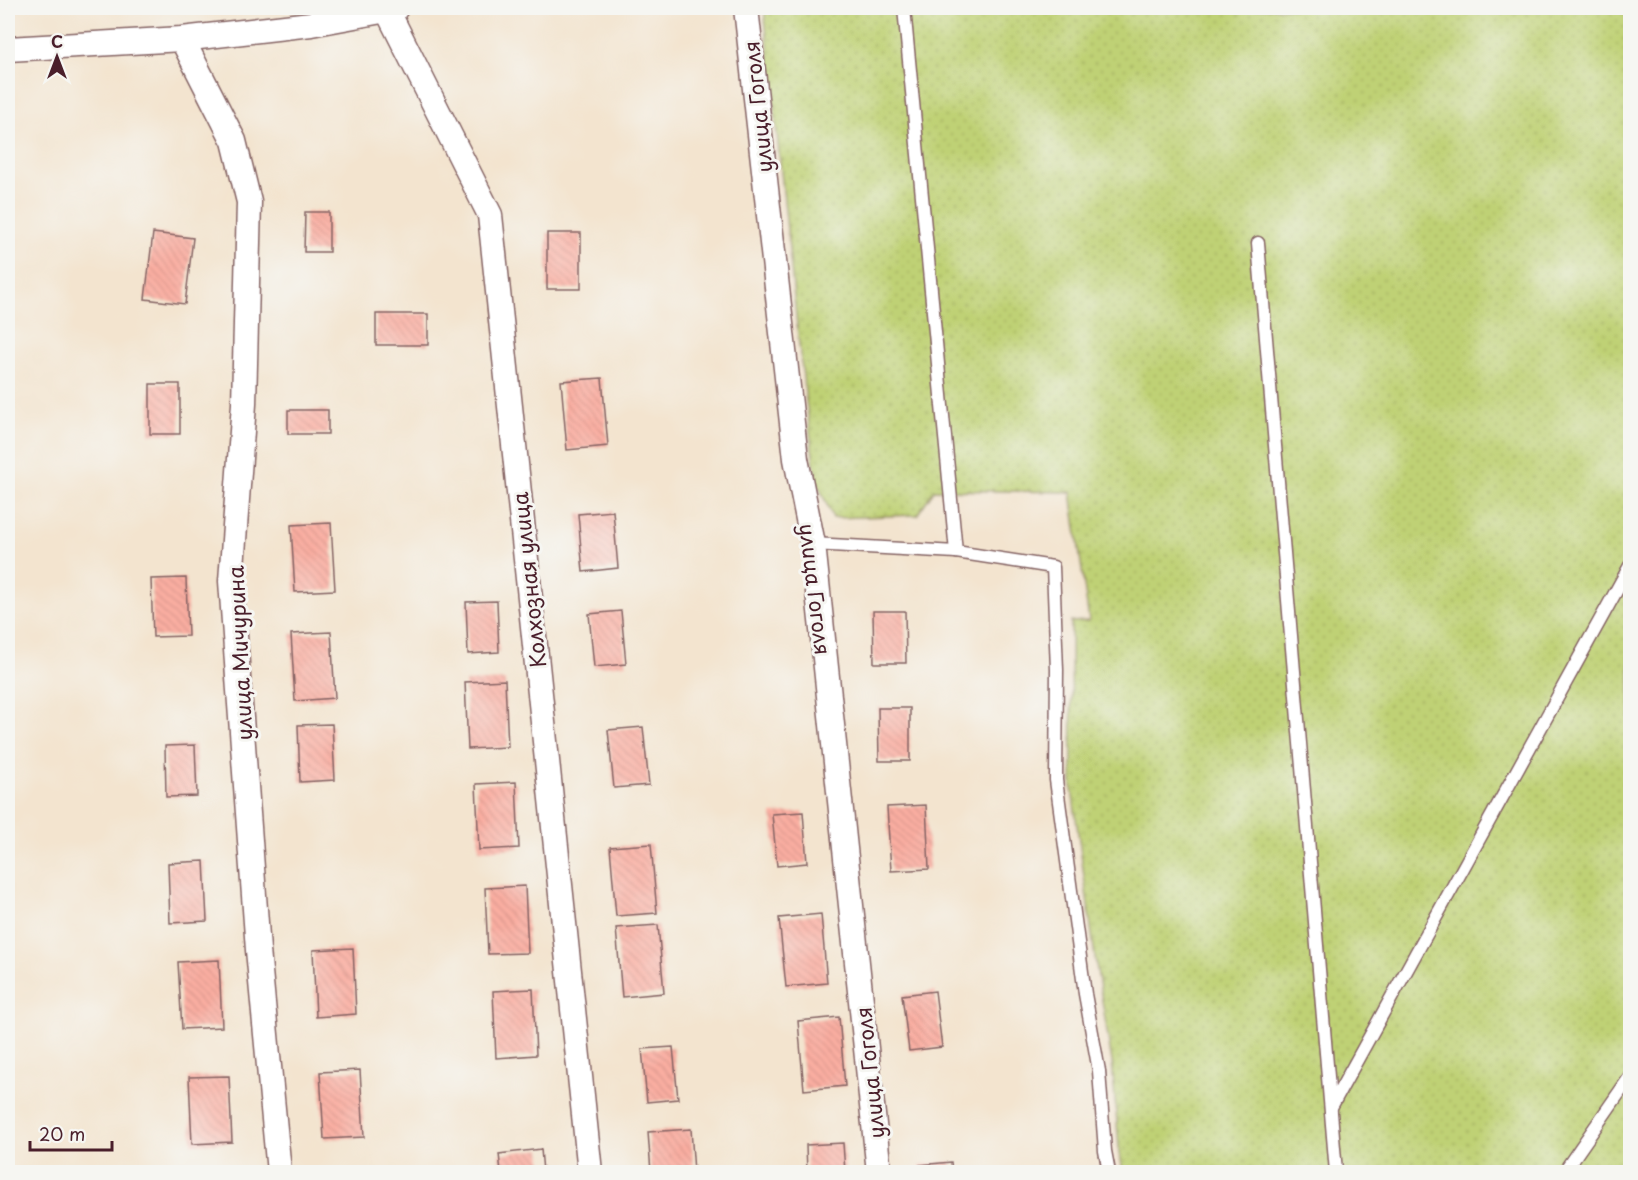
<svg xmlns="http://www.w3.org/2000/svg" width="1638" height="1180" font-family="'Playpen Sans',sans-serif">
<defs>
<pattern id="park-dots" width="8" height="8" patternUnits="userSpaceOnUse" patternTransform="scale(1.5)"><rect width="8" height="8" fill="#bfd174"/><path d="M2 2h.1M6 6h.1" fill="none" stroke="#a6b365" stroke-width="1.8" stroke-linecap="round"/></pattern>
<pattern id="building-back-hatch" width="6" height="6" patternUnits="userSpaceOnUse" patternTransform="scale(1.5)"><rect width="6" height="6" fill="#faaea1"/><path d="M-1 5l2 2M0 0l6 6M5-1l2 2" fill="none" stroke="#d8958b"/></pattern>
</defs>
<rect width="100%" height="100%" fill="#f6f6f2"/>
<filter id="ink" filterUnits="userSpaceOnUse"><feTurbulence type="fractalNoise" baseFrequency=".0167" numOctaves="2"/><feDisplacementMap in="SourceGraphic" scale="12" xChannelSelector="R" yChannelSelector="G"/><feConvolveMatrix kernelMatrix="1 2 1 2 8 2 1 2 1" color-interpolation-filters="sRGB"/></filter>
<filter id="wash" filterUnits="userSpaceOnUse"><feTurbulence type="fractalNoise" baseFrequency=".008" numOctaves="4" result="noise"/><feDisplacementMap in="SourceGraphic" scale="24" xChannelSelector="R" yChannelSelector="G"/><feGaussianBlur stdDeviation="1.35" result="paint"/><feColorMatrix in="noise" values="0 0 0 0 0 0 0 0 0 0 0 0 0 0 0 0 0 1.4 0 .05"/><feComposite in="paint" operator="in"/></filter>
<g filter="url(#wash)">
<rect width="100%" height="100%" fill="#f3e4cf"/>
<!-- park -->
<path fill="url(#park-dots)" stroke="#847850" stroke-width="1.5" d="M764 8H1630V1172H1123L1119 1148 1112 1062 1096 964 1072 789 1071 622 1089 621 1071 492 934 490 917 515 833 518 816 480 799 345Z"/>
<g id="blocks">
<!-- building -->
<g fill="url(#building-back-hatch)">
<path d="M305 212H329V252H304Z"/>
<path d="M153 233 193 238 185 304 145 299Z"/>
<rect x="547" y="233" width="34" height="56"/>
<rect x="376" y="314" width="52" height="31"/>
<path d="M602 378 608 446 567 450 561 381Z"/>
<rect x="150" y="384" width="30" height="50"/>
<rect x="288" y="410" width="40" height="24"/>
<path d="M613 511 618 568 583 572 578 514Z"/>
<path d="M331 523 335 590 295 592 291 525Z"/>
<path d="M186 578 188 636 153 637 151 579Z"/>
<path d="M497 601 499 652 468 654 466 602Z"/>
<path d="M621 611 626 664 594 667 589 614Z"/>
<path d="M873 611H905L906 663H874Z"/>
<path d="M331 632 335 698 295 701 291 634Z"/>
<path d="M505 680 508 747 468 749 465 682Z"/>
<path d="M878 708H910V761H879Z"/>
<path d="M332 724 335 780 300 782 298 725Z"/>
<path d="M643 727 649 785 614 788 608 730Z"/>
<path d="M195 745 197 796 166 797 165 746Z"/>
<path d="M516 782 519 848 479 850 476 784Z"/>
<path d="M926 805 929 869 891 871 887 807Z"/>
<path d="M803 812 807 863 777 866 772 814Z"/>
<path d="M651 844 657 913 616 916 610 847Z"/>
<path d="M204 861 207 921 170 923 168 863Z"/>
<path d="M525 886 528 953 488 954 485 888Z"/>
<path d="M821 914 827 983 786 987 779 918Z"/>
<path d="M658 925 664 993 622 997 616 928Z"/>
<path d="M353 948 356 1014 316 1017 313 950Z"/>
<path d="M219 960 222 1027 182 1029 178 962Z"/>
<path d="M533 989 536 1055 496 1058 493 991Z"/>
<path d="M935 991 942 1047 909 1051 902 995Z"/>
<path d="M839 1017 845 1086 804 1090 798 1021Z"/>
<path d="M673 1047 678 1099 647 1102 642 1049Z"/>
<path d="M360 1070 364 1137 324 1139 320 1072Z"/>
<path d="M229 1076 232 1142 192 1144 189 1077Z"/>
<path d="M691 1129 694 1172H651L648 1132Z"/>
<path d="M843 1143 845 1172H807L806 1145Z"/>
<path d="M541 1149 543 1172H501L499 1154Z"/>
<path d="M951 1162 952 1172H921L920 1165Z"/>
</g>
</g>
</g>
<g filter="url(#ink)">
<use href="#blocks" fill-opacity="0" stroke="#856464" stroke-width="1.5"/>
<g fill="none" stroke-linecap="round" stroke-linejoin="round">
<defs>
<g id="service">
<path d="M904 8 956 552"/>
<path d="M1258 243 1336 1172"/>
<path d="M813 544 956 552 1053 567 1057 670 1056 780 1085 994 1099 1071 1105 1151 1109 1172"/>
<path d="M1331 1107 1630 566"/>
<path d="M1564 1172 1630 1077"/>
</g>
<g id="minor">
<path d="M746 8 796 459 813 544 879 1172"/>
<path d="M387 10 490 215 590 1172"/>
<path d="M182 39 234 141 249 202 244 404 231 581 258 950 279 1172"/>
<path d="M8 49 182 39 311 24 387 10 396 8"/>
</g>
</defs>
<!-- service casing -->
<use href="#service" stroke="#856464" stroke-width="15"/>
<!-- minor casing -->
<use href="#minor" stroke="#856464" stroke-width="27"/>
<!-- service -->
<use href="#service" stroke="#fff" stroke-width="12"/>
<!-- minor -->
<use href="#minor" stroke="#fff" stroke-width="24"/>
</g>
</g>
<g text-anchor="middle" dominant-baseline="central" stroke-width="6" stroke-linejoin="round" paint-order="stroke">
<!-- street labels -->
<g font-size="21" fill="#4a1f2b" stroke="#f6f6f2">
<text transform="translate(757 107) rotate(-96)">улица Гоголя</text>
<text transform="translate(528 580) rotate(-96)">Колхозная улица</text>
<text transform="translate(816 589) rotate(83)">улица Гоголя</text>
<text transform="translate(239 653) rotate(-93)">улица Мичурина</text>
<text transform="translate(869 1073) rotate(-96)">улица Гоголя</text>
</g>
</g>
<!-- margin -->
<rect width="1638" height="1180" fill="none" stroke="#f6f6f2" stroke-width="30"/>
<!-- north arrow -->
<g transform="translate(57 57)" stroke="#f6f6f2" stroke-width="4.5" paint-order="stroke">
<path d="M0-4.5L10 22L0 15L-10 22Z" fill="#4a1f2b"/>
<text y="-9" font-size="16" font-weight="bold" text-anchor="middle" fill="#4a1f2b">С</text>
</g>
<!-- scale -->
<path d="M30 1141v9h82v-9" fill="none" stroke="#4a1f2b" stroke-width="3"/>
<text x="39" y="1141" font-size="18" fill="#4a1f2b" stroke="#f6f6f2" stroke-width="4.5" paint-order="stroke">20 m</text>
</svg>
